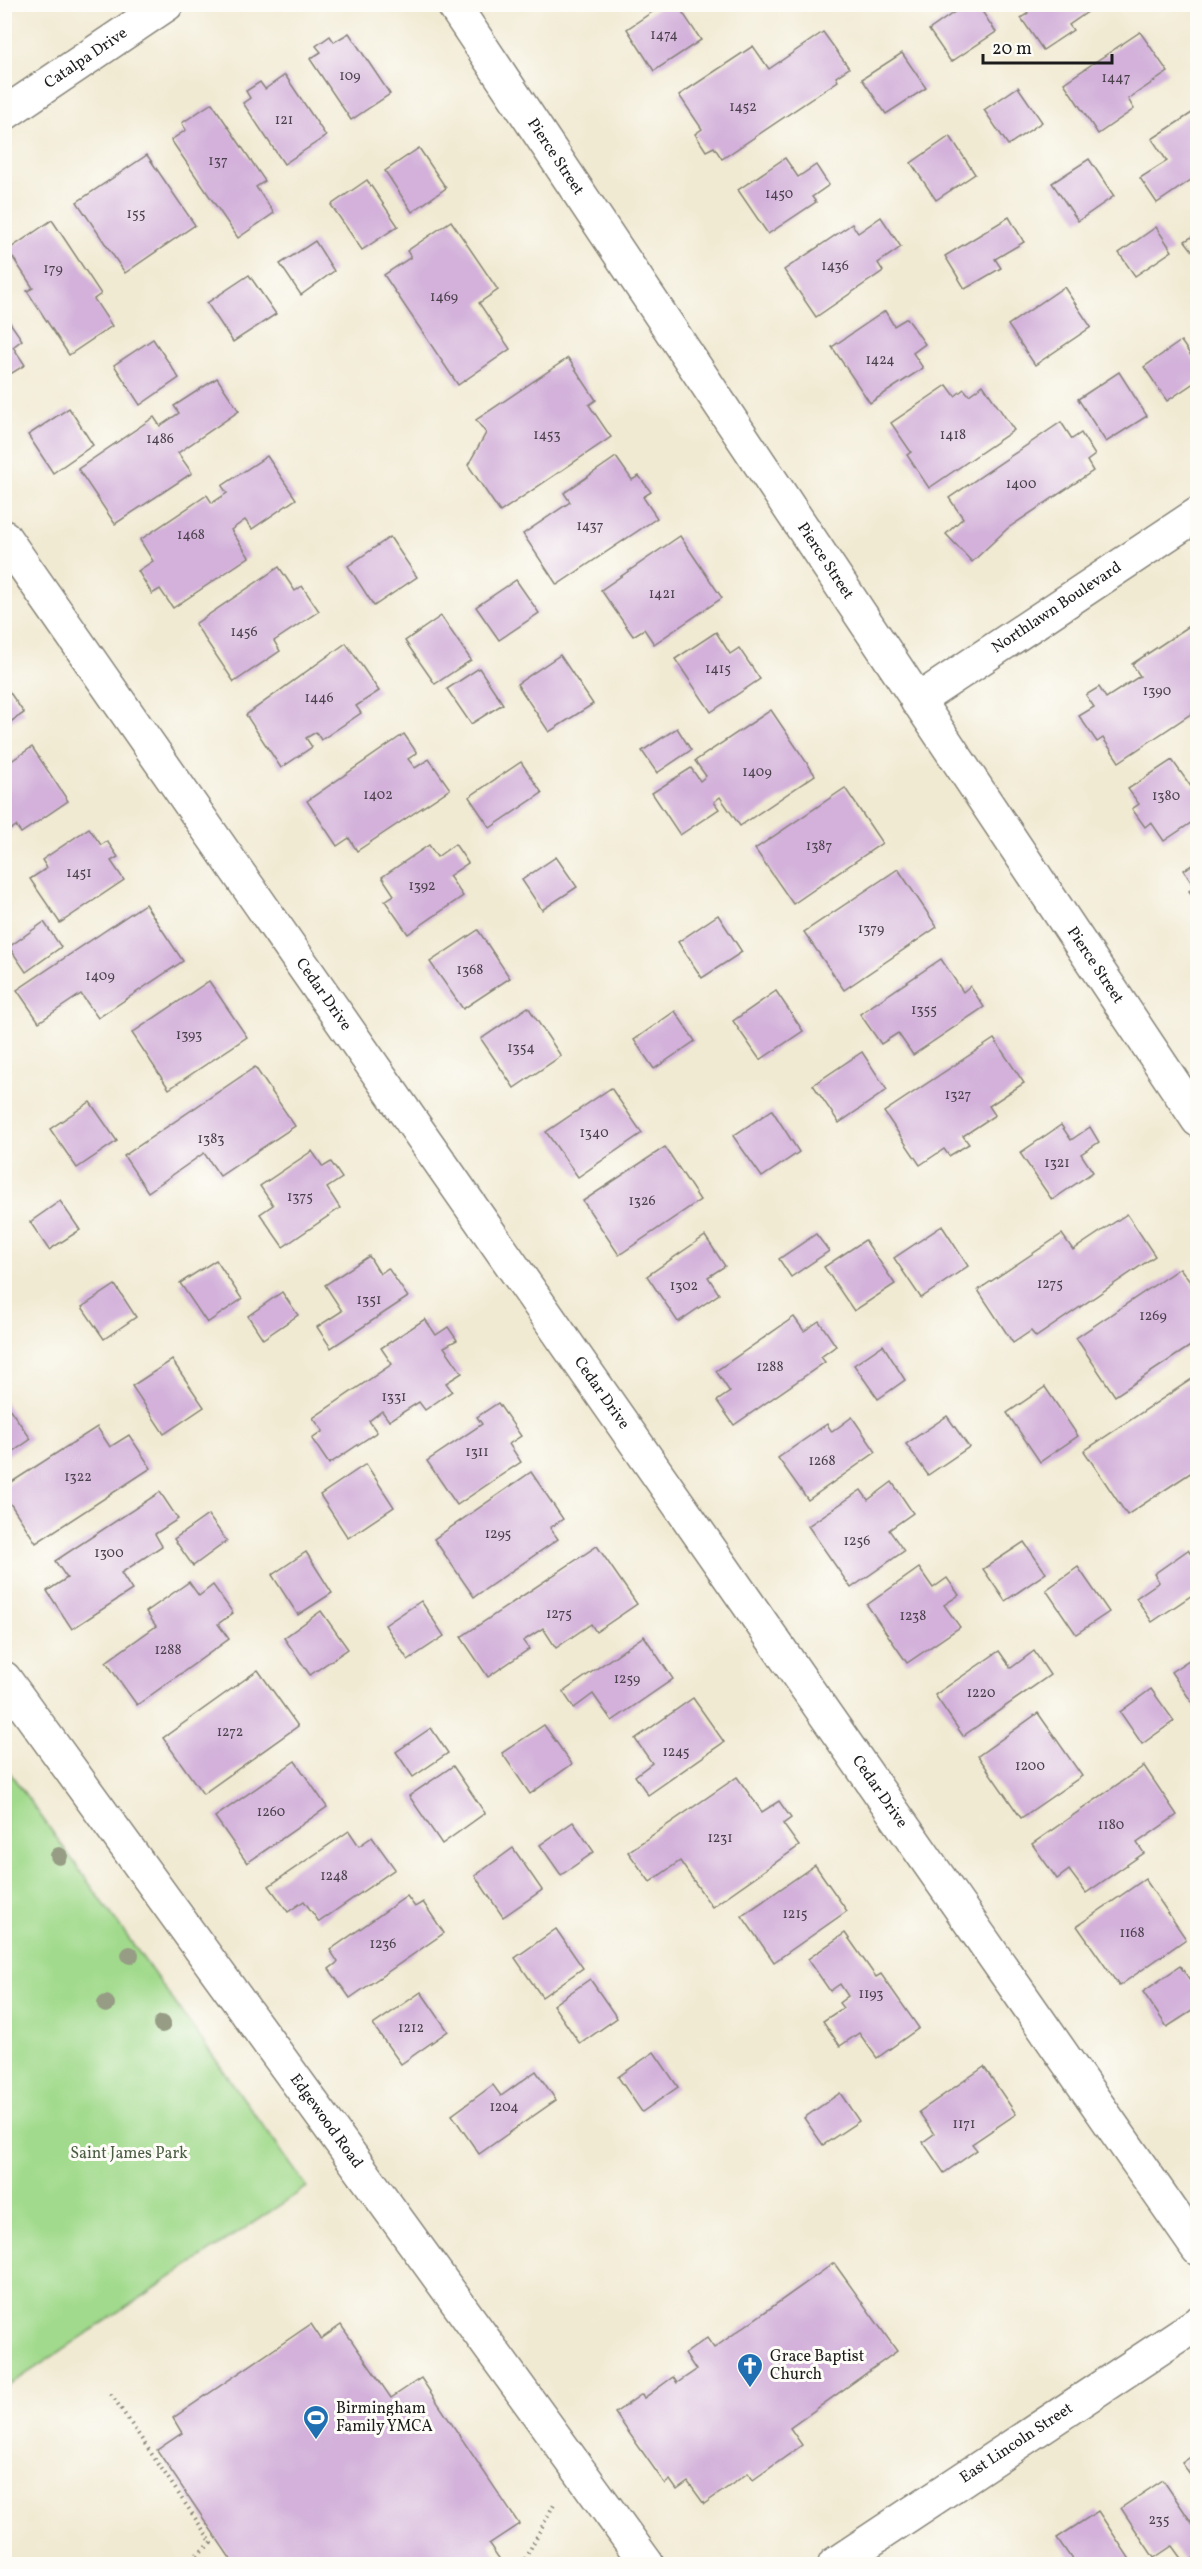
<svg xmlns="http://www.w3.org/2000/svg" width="1202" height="2569" font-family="Vollkorn,serif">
<rect width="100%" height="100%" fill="#fdfcf7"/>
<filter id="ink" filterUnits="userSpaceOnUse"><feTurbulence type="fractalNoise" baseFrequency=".0167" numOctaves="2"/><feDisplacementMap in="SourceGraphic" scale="12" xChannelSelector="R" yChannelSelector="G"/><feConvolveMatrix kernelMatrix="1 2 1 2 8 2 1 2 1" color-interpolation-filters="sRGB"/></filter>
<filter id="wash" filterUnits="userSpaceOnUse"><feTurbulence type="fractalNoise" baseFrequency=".008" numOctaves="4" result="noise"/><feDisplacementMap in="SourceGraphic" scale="24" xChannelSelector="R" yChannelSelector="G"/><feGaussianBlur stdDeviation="1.35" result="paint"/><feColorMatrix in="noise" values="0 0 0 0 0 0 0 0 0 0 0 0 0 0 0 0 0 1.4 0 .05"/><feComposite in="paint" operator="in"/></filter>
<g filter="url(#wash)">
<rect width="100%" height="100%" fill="#f1ead3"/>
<!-- green -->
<path fill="#a1da8c" stroke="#5e7b54" stroke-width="1.5" d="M5 1766 307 2187 5 2388Z"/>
<g id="blocks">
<!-- building -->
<g fill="#d3b1da">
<path d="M664 4H677L701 40 654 71 627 29Z"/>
<path d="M966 4H977L996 32 951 62 929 30Z"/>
<path d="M1022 4H1099L1069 25 1073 30 1043 50 1021 18 1028 13Z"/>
<path d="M823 32 849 68 836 77 838 81 722 159 714 147 706 151 695 134 702 129 679 95 753 46 769 69Z"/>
<path d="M1140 32 1168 72 1128 99 1134 109 1098 134 1064 83Z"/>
<path d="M349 33 390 94 351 120 310 59 321 52 316 46 330 36 334 42Z"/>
<path d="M902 53 926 88 886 114 862 79Z"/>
<path d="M285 75 326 136 284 164 243 103 250 98 246 91 260 82 265 89Z"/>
<path d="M1018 87 1042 122 1008 145 984 110Z"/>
<path d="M212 103 265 181 256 187 274 213 238 238 171 140 186 130 182 123Z"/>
<path d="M1198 109V175L1157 203 1140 178 1167 161 1152 139Z"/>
<path d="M950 136 975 174 936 200 911 163Z"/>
<path d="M419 148 446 188 412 212 385 171Z"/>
<path d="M147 155 195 225 125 273 77 202Z"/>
<path d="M785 158 798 177 816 165 829 185 812 197 816 202 768 234 738 190Z"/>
<path d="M1089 159 1114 196 1078 221 1052 183Z"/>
<path d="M367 180 398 226 362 250 331 205Z"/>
<path d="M881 217 901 247 878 263 883 271 816 317 784 270 852 224 858 233Z"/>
<path d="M1009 217 1024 242 995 259 1001 268 965 289 945 256Z"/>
<path d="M52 220 101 294 94 299 112 326 69 355 27 291 33 288 8 250Z"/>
<path d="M451 221 498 290 479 303 510 349 458 385 384 275 411 257 407 251Z"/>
<path d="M1156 227 1172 251 1135 276 1119 253Z"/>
<path d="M1198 233V258L1185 241Z"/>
<path d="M315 241 334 271 301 295 280 264Z"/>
<path d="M249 275 276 314 233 342 207 303Z"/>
<path d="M1064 287 1091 327 1035 365 1008 325Z"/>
<path d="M885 311 894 326 907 318 925 344 913 353 923 368 870 403 832 347Z"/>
<path d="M4 314 22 340 13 347 25 365 4 378Z"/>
<path d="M153 339 179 378 140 405 114 365Z"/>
<path d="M1181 341 1198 366V380L1167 401 1144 367Z"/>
<path d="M568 358 596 400 589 405 611 437 500 512 468 465 486 433 476 420Z"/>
<path d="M1119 372 1147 416 1106 442 1078 399Z"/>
<path d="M217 378 239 411 178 453 192 473 115 524 78 469 154 417 160 426 179 413 174 406Z"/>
<path d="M947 385 955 396 964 389 969 395 983 385 1014 430 929 488 907 455 911 452 891 423Z"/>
<path d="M69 408 93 445 53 473 28 435Z"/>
<path d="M1061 422 1072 439 1081 433 1095 455 1087 461 1093 471 1008 528 972 562 946 534 963 518 949 498Z"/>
<path d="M267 456 296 499 252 529 245 520 231 530 249 557 173 608 160 589 152 594 138 571 153 561 140 540 207 495 212 503 227 493 222 486Z"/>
<path d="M616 457 632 480 639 476 651 492 643 497 657 518 557 585 523 534 570 502 564 493Z"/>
<path d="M680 536 722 598 654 644 644 629 633 636 601 590Z"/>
<path d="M390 537 417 577 374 606 348 566Z"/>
<path d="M279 567 295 591 302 586 319 611 274 641 280 651 234 682 195 624Z"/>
<path d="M516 580 539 613 499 640 476 607Z"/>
<path d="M441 616 471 660 435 684 405 641Z"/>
<path d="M1197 621 1198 709 1119 762 1103 738 1097 742 1079 716 1094 707 1086 695 1099 687 1106 698 1140 676 1132 664Z"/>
<path d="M716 632 730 654 739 648 760 679 711 712 675 659Z"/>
<path d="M346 643 379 691 356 706 361 713 321 740 316 732 306 738 312 747 281 768 246 715Z"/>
<path d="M560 655 593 704 549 732 517 684Z"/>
<path d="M479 668 503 704 471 724 447 689Z"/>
<path d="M4 684 24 713 4 726Z"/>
<path d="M771 710 815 775 740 826 720 797 714 802 719 809 680 835 652 793 691 768 700 781 706 776 695 761Z"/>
<path d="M677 728 691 750 657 773 642 751Z"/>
<path d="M404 734 417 753 408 759 415 768 429 759 450 789 357 851 349 838 337 846 307 801Z"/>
<path d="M32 747 68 801 21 833 16 826 4 834V766Z"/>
<path d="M1172 760 1192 788 1198 784V818L1164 841 1151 822 1145 827 1132 809 1139 804 1128 789Z"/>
<path d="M521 762 542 793 490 828 469 797Z"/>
<path d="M845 788 882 843 793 904 755 849Z"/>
<path d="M89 828 101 845 107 841 118 857 111 861 124 880 60 923 30 879 47 868 42 860Z"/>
<path d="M455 844 468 863 449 876 463 896 408 934 385 901 394 895 382 877 429 845 437 857Z"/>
<path d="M556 857 577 887 542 910 522 880Z"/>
<path d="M1198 861V903L1189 891 1195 887 1184 870Z"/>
<path d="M898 869 937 927 844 990 804 932Z"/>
<path d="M145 904 183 961 98 1018 81 994 39 1022 17 990Z"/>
<path d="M718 915 742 952 702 978 678 942Z"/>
<path d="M44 922 61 947 26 972 9 947Z"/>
<path d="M478 930 510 978 463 1009 430 962Z"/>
<path d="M941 959 963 992 970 986 984 1007 913 1055 898 1033 881 1044 860 1014Z"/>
<path d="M209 981 247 1037 169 1089 132 1033Z"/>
<path d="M776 991 803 1031 760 1060 733 1021Z"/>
<path d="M528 1007 561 1056 514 1088 481 1039Z"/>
<path d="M675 1011 695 1041 654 1069 634 1040Z"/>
<path d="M994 1039 1024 1083 989 1106 995 1115 963 1136 969 1144 949 1156 944 1149 920 1165 884 1112Z"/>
<path d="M862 1052 887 1090 839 1123 813 1085Z"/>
<path d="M255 1067 295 1126 220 1176 204 1153 148 1192 124 1156Z"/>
<path d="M611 1088 642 1133 578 1177 546 1132Z"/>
<path d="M90 1102 117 1141 77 1168 50 1129Z"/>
<path d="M772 1110 799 1152 762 1177 733 1136Z"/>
<path d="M1061 1125 1071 1140 1090 1127 1099 1142 1081 1154 1093 1172 1052 1200 1020 1153Z"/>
<path d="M665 1147 700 1200 619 1255 583 1201Z"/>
<path d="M312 1151 323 1167 331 1162 342 1178 327 1188 340 1208 283 1247 260 1214 273 1205 260 1186Z"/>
<path d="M60 1201 80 1230 49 1250 30 1222Z"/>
<path d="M1127 1214 1155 1256 1036 1337 1031 1331 1013 1343 978 1290 1062 1234 1073 1250Z"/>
<path d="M942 1226 968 1266 921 1298 894 1258Z"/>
<path d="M816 1234 829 1251 791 1277 779 1259Z"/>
<path d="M705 1236 725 1266 708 1277 719 1294 678 1322 647 1276Z"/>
<path d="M865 1240 895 1284 854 1311 824 1267Z"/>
<path d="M369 1256 380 1274 388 1268 408 1297 331 1348 317 1327 342 1311 325 1285Z"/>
<path d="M216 1260 242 1299 207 1323 180 1283Z"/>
<path d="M1180 1268 1198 1293V1341L1115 1396 1076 1338Z"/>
<path d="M115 1285 136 1317 104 1339 82 1307Z"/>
<path d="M282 1292 298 1315 263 1339 248 1316Z"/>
<path d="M794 1317 804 1331 819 1321 836 1346 821 1357 825 1362 734 1425 717 1401 730 1392 716 1371Z"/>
<path d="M425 1319 436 1335 448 1327 457 1340 444 1347 462 1373 446 1383 452 1391 425 1410 419 1402 389 1421 382 1411 369 1421 377 1432 329 1464 312 1439 323 1431 313 1418 392 1364 381 1348Z"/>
<path d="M883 1345 905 1380 878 1399 854 1365Z"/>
<path d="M172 1360 204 1407 164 1434 132 1386Z"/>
<path d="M1198 1375V1468L1127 1515 1084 1451Z"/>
<path d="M1045 1387 1078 1436 1040 1462 1007 1413Z"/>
<path d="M4 1401 31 1439 4 1458Z"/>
<path d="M498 1403 521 1436 509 1444 521 1462 457 1505 427 1461 482 1424 477 1417Z"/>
<path d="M947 1416 969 1447 928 1475 906 1444Z"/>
<path d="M852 1417 876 1452 808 1500 778 1458 827 1424 832 1432Z"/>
<path d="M97 1427 110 1447 129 1435 151 1468 36 1543 4 1494V1487Z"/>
<path d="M366 1464 394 1507 348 1538 320 1495Z"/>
<path d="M531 1472 563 1519 550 1528 558 1539 474 1597 434 1539Z"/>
<path d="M892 1482 913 1513 889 1530 904 1551 851 1588 808 1526 861 1490 868 1500Z"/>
<path d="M160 1492 178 1519 155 1534 162 1546 121 1573 132 1590 72 1629 47 1591 67 1578 55 1561Z"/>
<path d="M208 1515 227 1541 193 1566 174 1539Z"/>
<path d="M1024 1542 1046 1573 1005 1601 983 1569Z"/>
<path d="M597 1546 637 1604 596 1632 591 1624 556 1648 543 1628 523 1641 529 1649 488 1677 461 1637Z"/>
<path d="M1188 1550 1198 1564V1591L1152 1622 1136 1598 1159 1582 1154 1574Z"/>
<path d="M306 1552 332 1593 298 1615 272 1575Z"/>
<path d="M1078 1567 1109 1612 1076 1634 1046 1590Z"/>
<path d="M919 1568 933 1588 947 1578 959 1595 944 1605 960 1627 907 1663 867 1605Z"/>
<path d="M189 1582 199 1596 213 1585 233 1613 218 1624 229 1639 137 1705 106 1662 156 1626 146 1612Z"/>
<path d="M421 1601 444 1636 408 1660 385 1625Z"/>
<path d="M321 1611 348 1649 310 1675 284 1638Z"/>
<path d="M644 1636 673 1679 612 1721 593 1694 574 1708 563 1692Z"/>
<path d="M999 1651 1011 1668 1034 1651 1050 1675 963 1736 935 1695Z"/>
<path d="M1198 1654V1711L1171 1672Z"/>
<path d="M258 1670 298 1726 203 1794 163 1738Z"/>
<path d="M1151 1689 1174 1721 1142 1744 1120 1712Z"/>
<path d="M693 1698 724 1742 648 1795 635 1776 652 1763 635 1739Z"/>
<path d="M1038 1713 1082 1776 1021 1818 978 1756Z"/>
<path d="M544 1725 572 1764 530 1794 502 1753Z"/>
<path d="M431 1728 448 1753 413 1777 396 1752Z"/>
<path d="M295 1761 327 1807 247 1863 215 1817Z"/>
<path d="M453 1766 485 1813 442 1844 409 1796Z"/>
<path d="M1144 1766 1177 1815 1137 1843 1144 1853 1086 1893 1069 1870 1057 1879 1032 1844Z"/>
<path d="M737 1777 762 1812 779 1801 791 1818 783 1824 799 1846 712 1907 680 1861 650 1882 628 1852Z"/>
<path d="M573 1822 594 1852 561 1875 540 1845Z"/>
<path d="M349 1831 359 1846 372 1837 395 1869 319 1922 304 1901 288 1912 269 1886Z"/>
<path d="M513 1848 542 1890 503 1917 475 1876Z"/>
<path d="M815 1865 847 1911 774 1962 742 1916Z"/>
<path d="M1145 1879 1186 1939 1119 1986 1077 1926Z"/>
<path d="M407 1896 415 1907 423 1902 444 1933 350 1998 329 1969 338 1962 330 1950Z"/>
<path d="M556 1929 583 1968 542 1997 515 1958Z"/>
<path d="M845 1933 876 1977 881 1974 919 2028 877 2058 859 2033 840 2046 823 2021 843 2008 839 2003 848 1996 840 1984 830 1991 808 1959Z"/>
<path d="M1180 1966 1198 1991V2007L1167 2027 1143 1992Z"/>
<path d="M590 1979 617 2018 580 2044 553 2005Z"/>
<path d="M421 1992 448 2031 401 2064 373 2025Z"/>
<path d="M654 2052 678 2087 642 2112 618 2077Z"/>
<path d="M984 2067 1016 2114 972 2144 977 2150 944 2173 923 2142 934 2134 919 2112Z"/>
<path d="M536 2071 556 2100 479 2154 452 2115 493 2085 501 2096Z"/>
<path d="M840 2093 859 2121 823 2145 804 2118Z"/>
<path d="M834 2263 897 2351 790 2428 802 2445 753 2480 748 2473 704 2504 688 2482 677 2490 670 2480 665 2484 615 2413 642 2394 644 2398 673 2377 677 2383 696 2370 685 2354 707 2338 714 2348Z"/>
<path d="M311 2324 321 2339 341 2325 391 2398 421 2378 519 2524 489 2544 503 2564H228L232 2561 157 2450 182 2433 173 2418Z"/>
<path d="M1198 2452V2485L1182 2463Z"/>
<path d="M1163 2480 1198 2532V2556L1185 2564 1172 2546 1154 2558 1121 2508Z"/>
<path d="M1098 2511 1133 2564H1075L1057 2538Z"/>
</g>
</g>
</g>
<g filter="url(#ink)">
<use href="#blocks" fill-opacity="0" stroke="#868378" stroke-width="1.5"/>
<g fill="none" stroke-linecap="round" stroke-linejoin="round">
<defs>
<g id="minor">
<path id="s1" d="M453 4 1198 1120"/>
<path id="s2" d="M4 114 167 4"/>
<path id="s3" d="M4 537 1198 2249"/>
<path id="s4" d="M917 701 1198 514"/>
<path id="s5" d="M4 1678 647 2564"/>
</g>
<g id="tertiary">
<path id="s6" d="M835 2564 1198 2323"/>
</g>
</defs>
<!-- minor casing -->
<use href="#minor" stroke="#868378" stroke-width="36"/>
<!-- tertiary casing -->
<use href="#tertiary" stroke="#868378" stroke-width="36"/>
<!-- path -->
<g stroke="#868378" stroke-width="4" stroke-dasharray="1.5 4.5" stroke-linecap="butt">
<path d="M111 2394 212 2543 184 2564"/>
<path d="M528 2564 525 2559 554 2504"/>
</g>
<!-- minor -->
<use href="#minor" stroke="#fff" stroke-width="33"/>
<!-- tertiary -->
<use href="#tertiary" stroke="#fff" stroke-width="33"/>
</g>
<!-- trees -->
<g fill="#969d84">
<circle cx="59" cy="1856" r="9"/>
<circle cx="130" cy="1955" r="9"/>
<circle cx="106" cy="2004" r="9"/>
<circle cx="162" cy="2024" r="9"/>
</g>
</g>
<!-- icons -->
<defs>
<symbol id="church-pin" viewBox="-11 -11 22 30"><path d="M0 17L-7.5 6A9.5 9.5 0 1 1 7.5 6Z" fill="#1f6fb2" stroke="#fdfcf7"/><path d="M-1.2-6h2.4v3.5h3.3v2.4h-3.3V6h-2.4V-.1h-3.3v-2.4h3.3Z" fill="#fff"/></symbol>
<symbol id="stadium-pin" viewBox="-11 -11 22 30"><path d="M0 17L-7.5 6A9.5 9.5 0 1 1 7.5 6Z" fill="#1f6fb2" stroke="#fdfcf7"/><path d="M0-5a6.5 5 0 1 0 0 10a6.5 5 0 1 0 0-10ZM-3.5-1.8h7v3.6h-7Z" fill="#fff"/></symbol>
</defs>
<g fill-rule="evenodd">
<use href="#church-pin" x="735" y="2351" width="30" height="40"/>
<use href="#stadium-pin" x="301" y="2403" width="30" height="40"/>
</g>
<g text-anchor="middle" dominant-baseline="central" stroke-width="6" stroke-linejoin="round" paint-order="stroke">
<!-- number labels -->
<g font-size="14" fill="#4a414c">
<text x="664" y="35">1474</text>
<text x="350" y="76">109</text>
<text x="1116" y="78">1447</text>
<text x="743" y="107">1452</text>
<text x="284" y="120">121</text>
<text x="218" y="161">137</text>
<text x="779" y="194">1450</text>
<text x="136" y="214">155</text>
<text x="835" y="266">1436</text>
<text x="53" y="269">179</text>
<text x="444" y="297">1469</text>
<text x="880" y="360">1424</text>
<text x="547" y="435">1453</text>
<text x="953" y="435">1418</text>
<text x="160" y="439">1486</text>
<text x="1021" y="484">1400</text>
<text x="590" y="526">1437</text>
<text x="191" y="535">1468</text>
<text x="662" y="594">1421</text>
<text x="244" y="632">1456</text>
<text x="718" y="669">1415</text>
<text x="1157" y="691">1390</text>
<text x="319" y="698">1446</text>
<text x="757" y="772">1409</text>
<text x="378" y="795">1402</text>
<text x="1166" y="796">1380</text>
<text x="819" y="846">1387</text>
<text x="79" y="873">1451</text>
<text x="422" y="886">1392</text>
<text x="871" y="929">1379</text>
<text x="470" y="970">1368</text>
<text x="100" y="976">1409</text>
<text x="924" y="1010">1355</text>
<text x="189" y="1035">1393</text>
<text x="521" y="1048">1354</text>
<text x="958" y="1095">1327</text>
<text x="594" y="1133">1340</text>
<text x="211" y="1139">1383</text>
<text x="1057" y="1163">1321</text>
<text x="300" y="1197">1375</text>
<text x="642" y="1201">1326</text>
<text x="1050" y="1284">1275</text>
<text x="684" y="1286">1302</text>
<text x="369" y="1300">1351</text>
<text x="1153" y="1316">1269</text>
<text x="770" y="1367">1288</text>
<text x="394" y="1397">1331</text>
<text x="477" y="1452">1311</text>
<text x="822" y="1461">1268</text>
<text x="78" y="1477">1322</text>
<text x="498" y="1534">1295</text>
<text x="857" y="1541">1256</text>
<text x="109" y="1553">1300</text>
<text x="559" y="1614">1275</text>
<text x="913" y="1616">1238</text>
<text x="168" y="1650">1288</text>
<text x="627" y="1679">1259</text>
<text x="981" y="1693">1220</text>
<text x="230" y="1732">1272</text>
<text x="676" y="1752">1245</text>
<text x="1030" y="1766">1200</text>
<text x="271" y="1812">1260</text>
<text x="1111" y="1825">1180</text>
<text x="720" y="1838">1231</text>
<text x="334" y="1876">1248</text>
<text x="795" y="1914">1215</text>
<text x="1132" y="1933">1168</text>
<text x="383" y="1944">1236</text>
<text x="871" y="1994">1193</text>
<text x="411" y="2028">1212</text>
<text x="504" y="2107">1204</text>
<text x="964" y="2124">1171</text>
<text x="1159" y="2520">235</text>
</g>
<!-- street labels -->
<g font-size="16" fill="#1c1c1c" stroke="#fdfcf7">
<text stroke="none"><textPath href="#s2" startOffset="99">Catalpa Drive</textPath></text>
<text stroke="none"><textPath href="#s1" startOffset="184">Pierce Street</textPath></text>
<text stroke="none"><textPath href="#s1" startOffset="670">Pierce Street</textPath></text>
<text stroke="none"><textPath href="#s4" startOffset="168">Northlawn Boulevard</textPath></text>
<text stroke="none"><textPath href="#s1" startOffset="1156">Pierce Street</textPath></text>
<text stroke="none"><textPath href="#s3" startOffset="558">Cedar Drive</textPath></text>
<text stroke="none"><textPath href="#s3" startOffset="1044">Cedar Drive</textPath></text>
<text stroke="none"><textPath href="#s3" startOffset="1530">Cedar Drive</textPath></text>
<text stroke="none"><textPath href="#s5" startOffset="548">Edgewood Road</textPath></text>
<text stroke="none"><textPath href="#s6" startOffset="218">East Lincoln Street</textPath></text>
</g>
<!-- park labels -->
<g font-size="16" fill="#4b5e43" stroke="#fdfcf7">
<text x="129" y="2154">Saint James Park</text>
</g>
<!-- poi labels -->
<g font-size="16" fill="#1c1c1c" stroke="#fdfcf7" text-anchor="start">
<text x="770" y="2357">Grace Baptist<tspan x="770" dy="18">Church</tspan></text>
<text x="336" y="2409">Birmingham<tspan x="336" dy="18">Family YMCA</tspan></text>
</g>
</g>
<!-- margin -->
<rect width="1202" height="2569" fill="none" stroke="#fdfcf7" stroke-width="24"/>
<!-- scale -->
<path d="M983 54v9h129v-9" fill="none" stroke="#1c1c1c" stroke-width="3"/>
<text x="992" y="54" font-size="18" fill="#1c1c1c" stroke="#fdfcf7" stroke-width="4.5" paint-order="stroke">20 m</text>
</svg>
